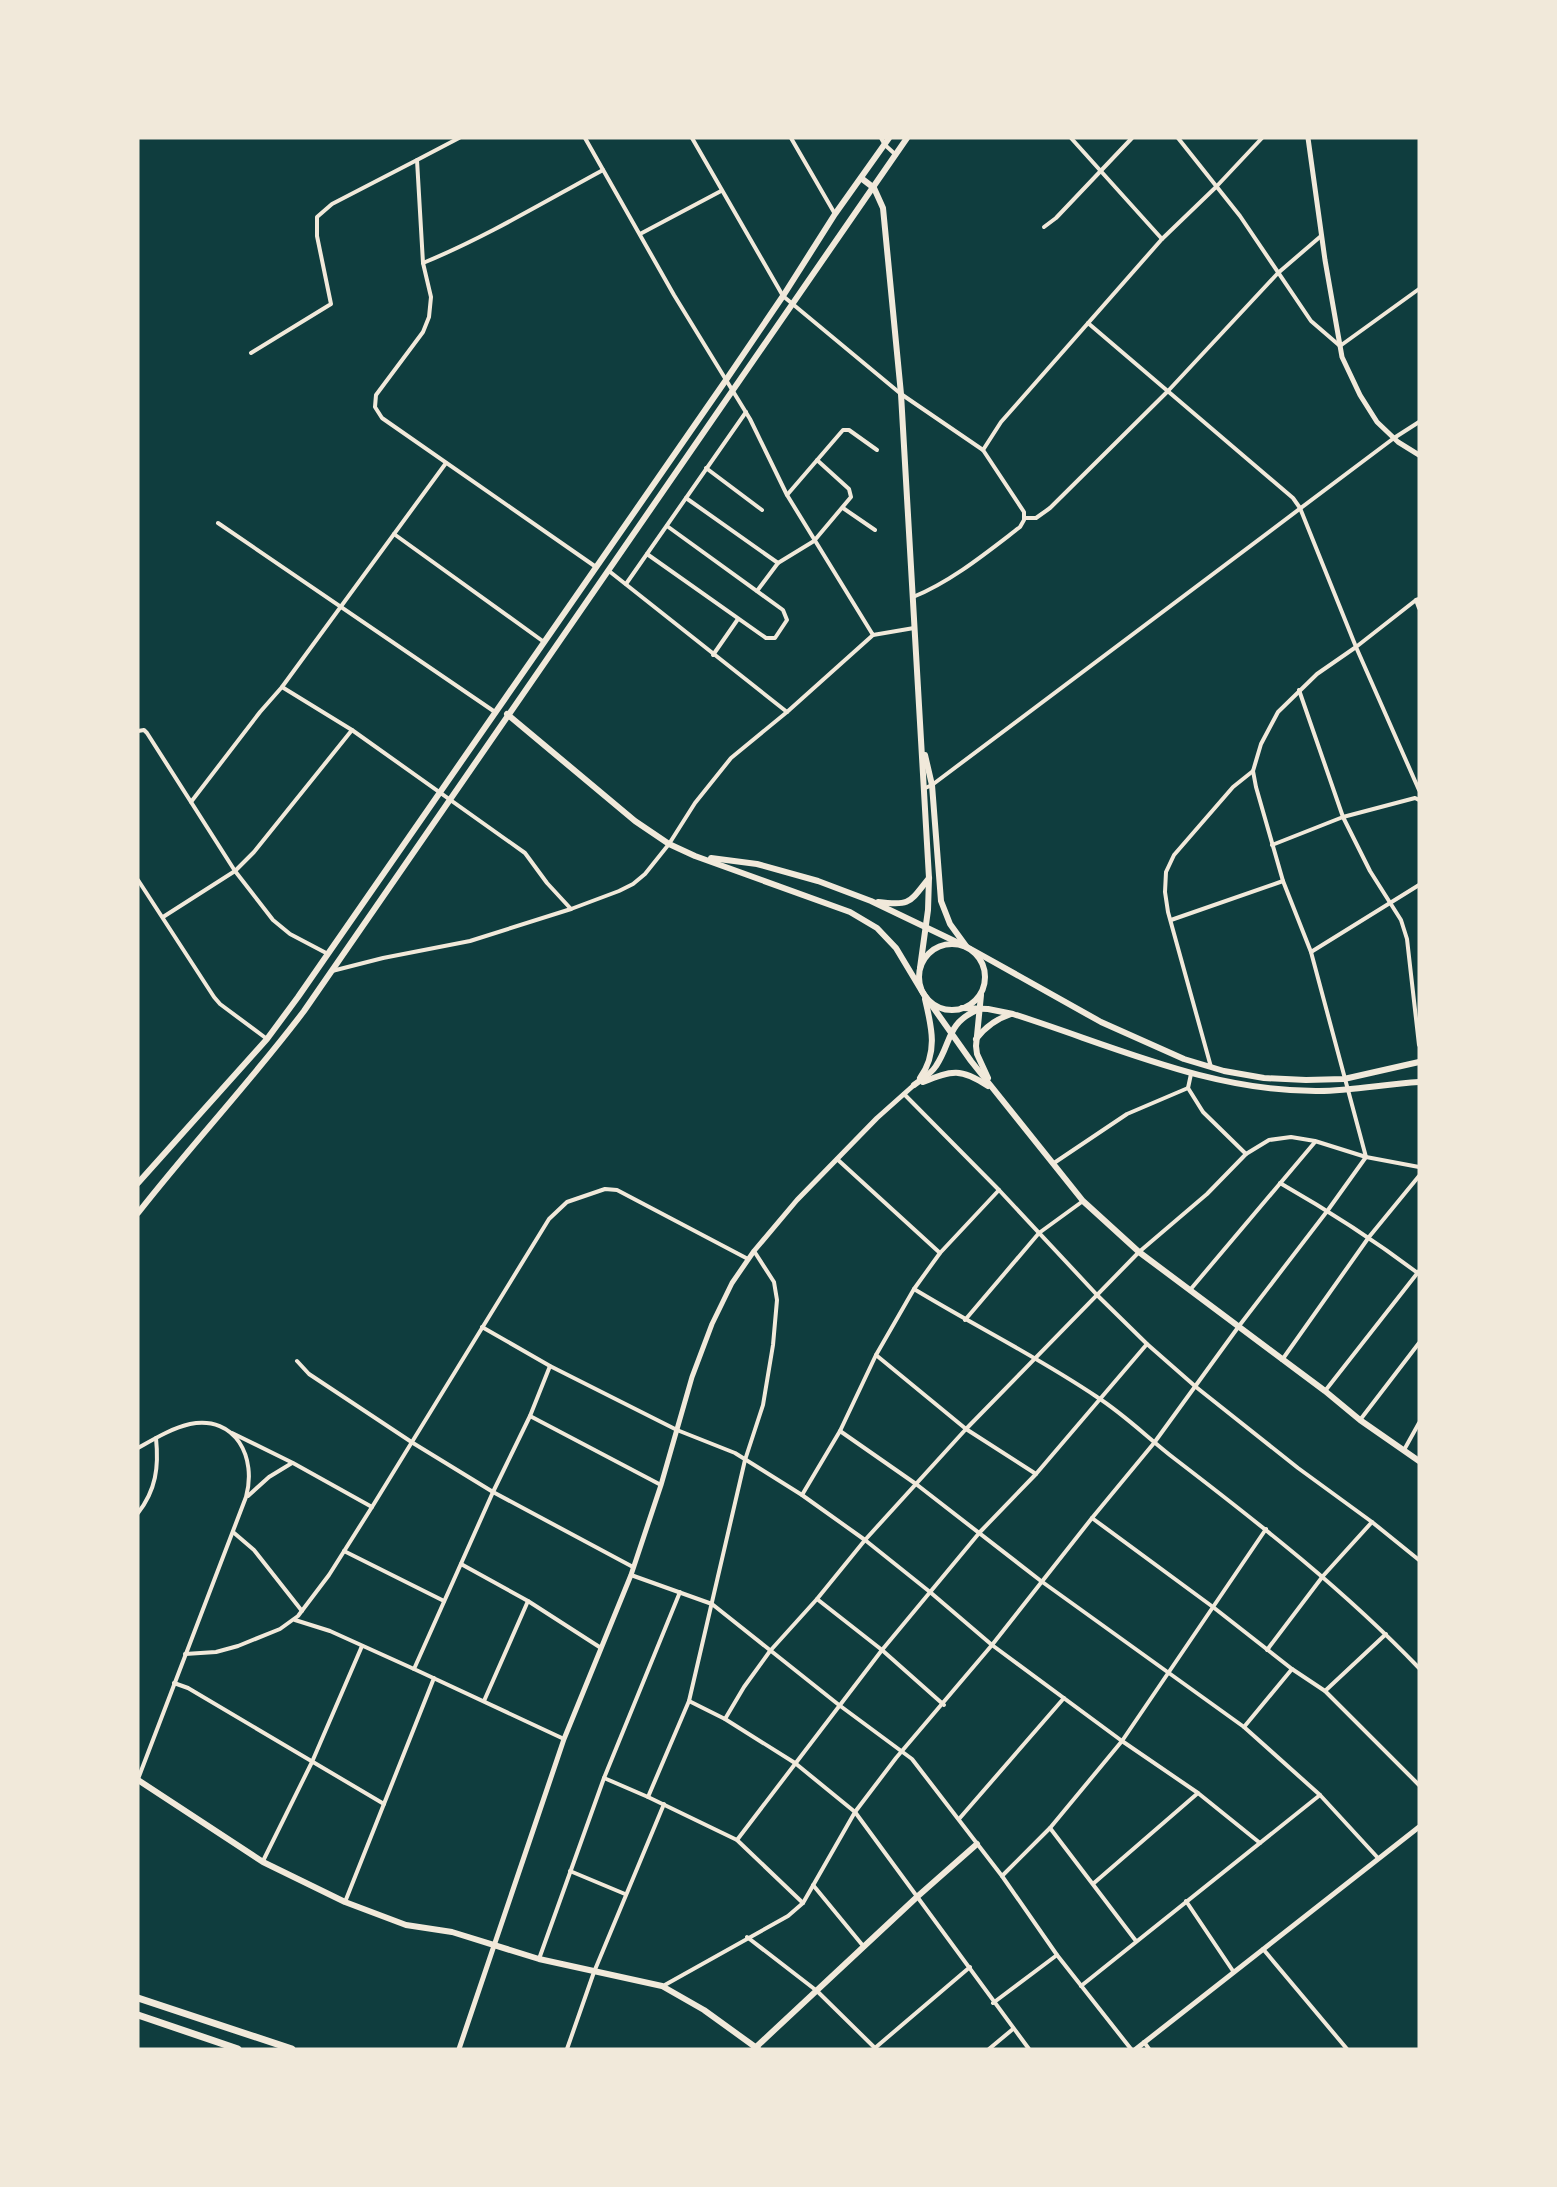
<svg xmlns="http://www.w3.org/2000/svg" width="1557" height="2187" font-family="'Roboto Condensed',sans-serif">
<rect width="100%" height="100%" fill="#0f3d3e"/>
<g fill="none" stroke-linecap="round" stroke-linejoin="round">
<!-- minor -->
<g stroke="#f1e9da" stroke-width="4">
<path d="M459 138 417 160 423 263 431 297 429 317 423 332 376 395 375 407 382 418 596 567"/>
<path d="M585 138 674 295 750 419 787 495 873 635 914 628"/>
<path d="M692 138 783 296 901 394 983 450 1024 512V520L1020 527C986 553 952 581 913 597"/>
<path d="M791 138 835 214"/>
<path d="M881 138 885 145 896 155"/>
<path d="M1071 138 1162 239"/>
<path d="M1178 138 1240 216 1311 321 1340 346 1419 289"/>
<path d="M1044 227 1056 218 1132 138"/>
<path d="M640 234 721 191"/>
<path d="M423 263C486 237 544 202 603 170"/>
<path d="M1088 323 1293 498 1300 508 1356 647 1317 674 1278 712 1261 744 1253 771 1233 787 1174 855 1166 872 1165 892 1168 912 1211 1067"/>
<path d="M251 353 331 304 317 236V217L332 204 417 160"/>
<path d="M983 450 1001 422 1162 239 1216 187 1262 138"/>
<path d="M706 468 762 510"/>
<path d="M787 495 843 430H849L877 450"/>
<path d="M686 498 778 563"/>
<path d="M843 508 875 530"/>
<path d="M1025 518H1036L1050 508 1168 391 1278 273 1321 236"/>
<path d="M218 523 495 712"/>
<path d="M394 534 544 642"/>
<path d="M647 554 766 638H775L787 620 783 610 667 526"/>
<path d="M609 571 787 712"/>
<path d="M626 584 746 412"/>
<path d="M757 591 778 563 814 541 851 497 849 489 817 460"/>
<path d="M1419 599 1416 600 1419 608"/>
<path d="M1416 600 1356 647 1419 790"/>
<path d="M713 655 738 619"/>
<path d="M282 687 352 730 525 853 547 883 571 909"/>
<path d="M1299 690 1343 817 1370 871 1401 920 1407 939 1419 1045"/>
<path d="M138 731 144 730 147 733 235 871 273 920 290 934 328 954"/>
<path d="M923 789 932 785 1394 438 1419 422"/>
<path d="M191 802 260 712 282 687 446 463"/>
<path d="M1272 845 1343 817 1415 798 1419 800"/>
<path d="M138 880 214 997 220 1004 267 1039"/>
<path d="M163 917 235 871 254 852 352 730"/>
<path d="M1171 920 1283 881"/>
<path d="M1311 952 1419 885"/>
<path d="M332 971 383 958 470 941 571 909 619 891 633 884 645 874 669 844 695 803 731 758 787 712 873 635"/>
<path d="M1188 1088 1191 1074"/>
<path d="M904 1094 999 1190 1098 1296 1147 1344 1196 1387 1298 1468 1372 1522 1419 1560"/>
<path d="M837 1159 940 1253"/>
<path d="M1054 1163 1127 1114 1188 1088 1203 1112 1246 1154"/>
<path d="M1280 1183C1329 1211 1374 1240 1419 1274"/>
<path d="M914 1289C975 1326 1038 1357 1097 1397 1125 1415 1149 1439 1175 1459 1261 1525 1344 1590 1419 1668"/>
<path d="M1190 1290 1315 1142"/>
<path d="M965 1320 1039 1233 1083 1201"/>
<path d="M482 1327 550 1366 677 1430 735 1453 802 1495 865 1540 930 1592 992 1645 1122 1741 1198 1793 1260 1843"/>
<path d="M876 1355 966 1429 1036 1474"/>
<path d="M1282 1360 1369 1237 1419 1176"/>
<path d="M297 1361 309 1374 413 1443 493 1492 633 1567"/>
<path d="M550 1366 530 1416 493 1492 414 1669 564 1739"/>
<path d="M1325 1391 1419 1271"/>
<path d="M530 1416 661 1485"/>
<path d="M1360 1420 1419 1343"/>
<path d="M840 1431 916 1484 1041 1581 1244 1727 1320 1795 1378 1858"/>
<path d="M232 1433 293 1463 372 1507"/>
<path d="M138 1448C154 1439 172 1428 190 1424 236 1415 257 1458 246 1497L138 1779"/>
<path d="M1404 1450 1419 1423"/>
<path d="M802 1495 840 1431 876 1355 914 1289 940 1253 999 1190"/>
<path d="M248 1496 269 1477 292 1463"/>
<path d="M138 1513C156 1490 159 1467 156 1438"/>
<path d="M1092 1518 1213 1607 1292 1669 1325 1691 1419 1785"/>
<path d="M233 1532 254 1550 302 1611"/>
<path d="M344 1551 444 1601"/>
<path d="M461 1564 528 1601 601 1648"/>
<path d="M631 1575 712 1604 839 1705 912 1759 1002 1876 1057 1955 1131 2049"/>
<path d="M817 1599 882 1650 944 1705"/>
<path d="M295 1620 330 1631 414 1669"/>
<path d="M1267 1650 1323 1576 1372 1522"/>
<path d="M185 1654 216 1652 238 1646 280 1629 298 1616 329 1575 372 1507 549 1219 567 1202 605 1189 617 1190 748 1259"/>
<path d="M174 1683 188 1688 384 1804"/>
<path d="M1325 1691 1386 1634"/>
<path d="M484 1701 528 1601"/>
<path d="M689 1701 725 1719 795 1763 855 1812 1029 2049"/>
<path d="M725 1719 744 1687 770 1651 817 1599 865 1540 966 1429 1139 1252 1207 1194 1246 1154 1269 1140 1291 1137 1315 1141 1366 1157 1419 1167"/>
<path d="M1244 1727 1292 1669"/>
<path d="M604 1778 648 1797 737 1840 803 1903"/>
<path d="M648 1797 689 1701 745 1460 763 1405 773 1345 777 1300 774 1282 754 1251"/>
<path d="M959 1819 1064 1698"/>
<path d="M1050 1828 1136 1941"/>
<path d="M737 1840 882 1650 980 1532 1036 1474 1147 1344"/>
<path d="M263 1861 312 1762 362 1646"/>
<path d="M570 1871 625 1894"/>
<path d="M1002 1876 1050 1828 1122 1741 1266 1529"/>
<path d="M1094 1883 1198 1793"/>
<path d="M813 1885 864 1947"/>
<path d="M1186 1901 1233 1971"/>
<path d="M345 1902 434 1678"/>
<path d="M747 1937 817 1991 876 2049"/>
<path d="M1263 1949 1347 2049"/>
<path d="M539 1959 604 1778 680 1592"/>
<path d="M663 1986 788 1916 803 1903 855 1812 896 1758 992 1645 1092 1518 1154 1443 1239 1326 1328 1210 1366 1157 1311 952 1283 881 1256 787 1253 771"/>
<path d="M1081 1986 1320 1795"/>
<path d="M993 2003 1057 1955"/>
<path d="M1144 2042 1149 2049"/>
<path d="M875 2048 970 1967"/>
<path d="M567 2049 594 1972 664 1804"/>
<path d="M989 2049 1013 2029"/>
</g>
<!-- tertiary -->
<g stroke="#f1e9da" stroke-width="5">
<path d="M1308 138 1325 260 1342 357 1360 395 1377 422 1398 442 1419 455"/>
<path d="M459 2049 564 1739 631 1575 661 1485 692 1377 712 1324 732 1283 754 1251 797 1200 877 1118 914 1085"/>
<path d="M1136 2049 1419 1827"/>
</g>
<!-- secondary -->
<g stroke="#f1e9da" stroke-width="6">
<path d="M861 178 874 188 883 208 901 394 929 878 928 910 920 968"/>
<path d="M507 714 635 821 669 844 695 856 850 912 877 928 896 948 923 993 971 1061 1083 1201 1139 1252 1325 1391 1360 1420 1419 1461"/>
<path d="M925 755 932 785 941 901 950 924 966 946"/>
<path d="M711 858 757 864 818 881 871 901 967 947 1101 1022 1184 1059 1224 1071 1264 1078 1306 1080 1344 1079 1419 1062"/>
<path d="M878 902C911 906 909 903 929 878"/>
<circle cx="952" cy="977" r="33"/>
<path d="M981 995 976 1046 977 1054 988 1078"/>
<path d="M962 1008 988 1009 1013 1014C1114 1046 1211 1092 1319 1091 1352 1091 1385 1084 1419 1082"/>
<path d="M976 1039C986 1026 996 1019 1011 1014"/>
<path d="M920 1078C938 1053 932 1028 925 999"/>
<path d="M923 1082C952 1070 961 1068 988 1086"/>
<path d="M914 1085C922 1079 931 1074 936 1066 952 1042 946 1024 977 1010"/>
<path d="M138 1183 267 1039 298 997 726 380 783 296 835 214 889 138"/>
<path d="M138 1213C192 1144 252 1080 304 1011L907 138"/>
<path d="M138 1780 263 1862 345 1902 406 1925 452 1932 539 1959 662 1986 704 2010 758 2049"/>
<path d="M754 2049 918 1896 977 1844"/>
</g>
<!-- trunk -->
<g stroke="#f1e9da" stroke-width="7">
<path d="M138 1998 292 2049"/>
<path d="M138 2015 238 2049"/>
</g>
</g>
<!-- border -->
<rect width="1557" height="2187" fill="none" stroke="#f1e9da" stroke-width="279"/>
</svg>
